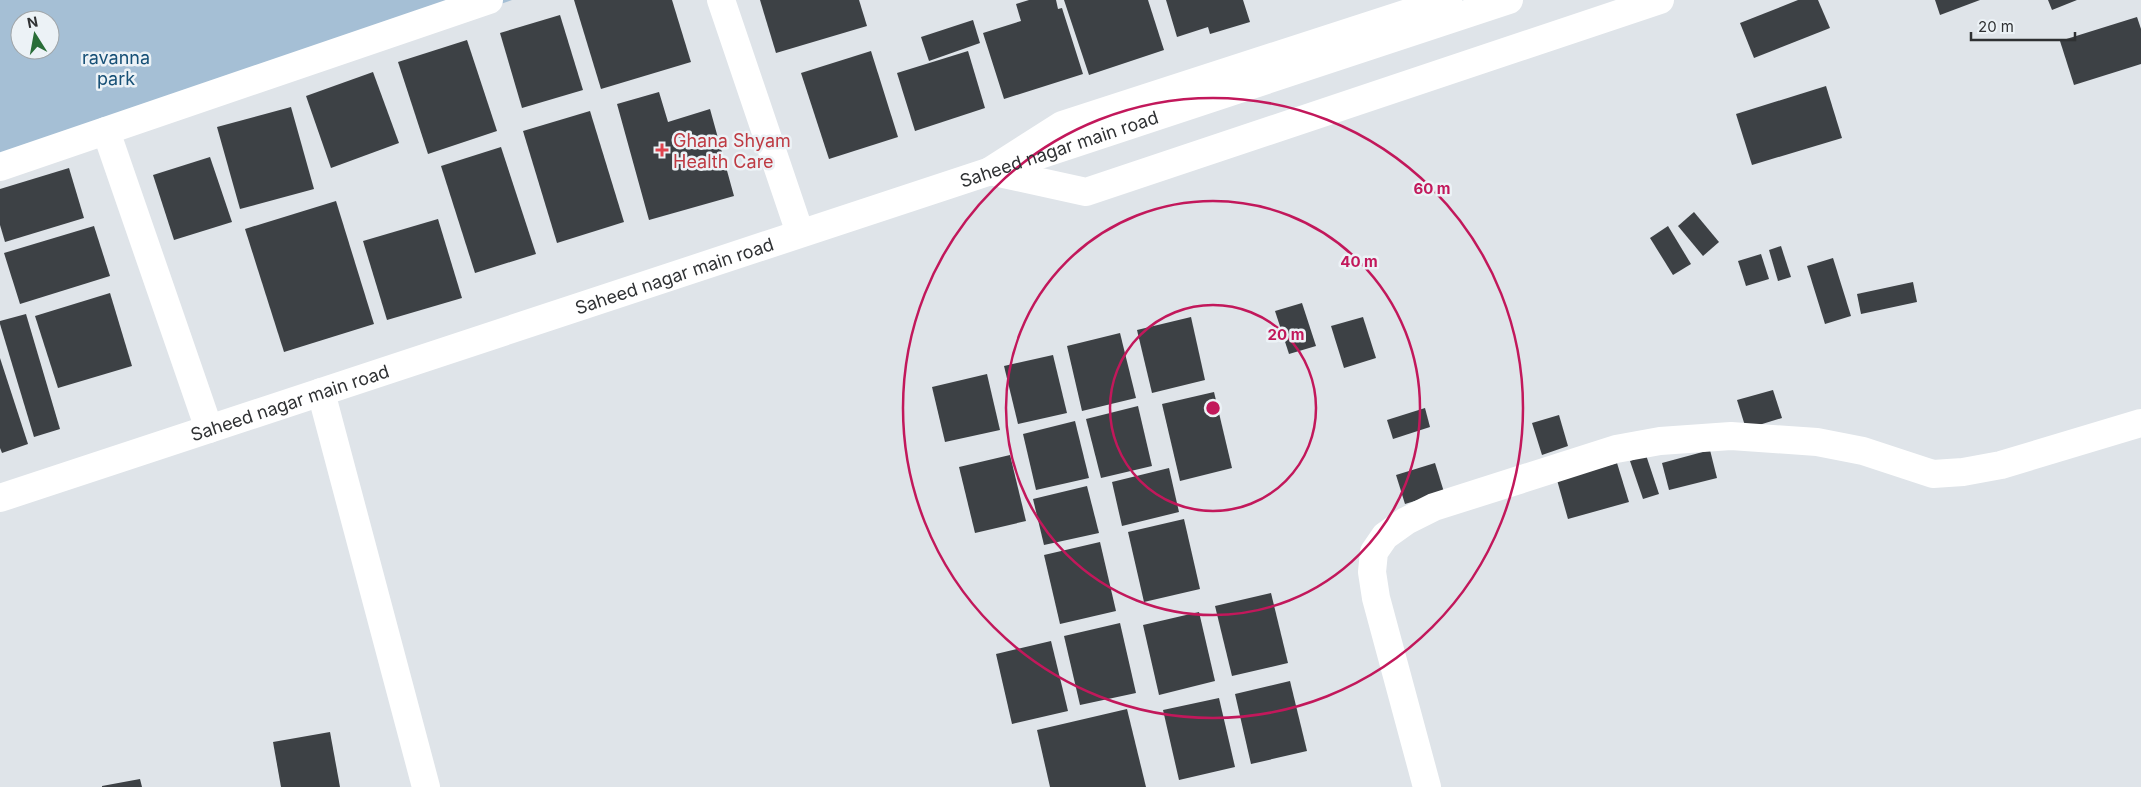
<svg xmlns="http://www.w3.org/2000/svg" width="2141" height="787" font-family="Inter,sans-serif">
<rect width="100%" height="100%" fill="#dfe4e9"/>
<!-- green -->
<path fill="#a5bfd5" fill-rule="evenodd" d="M0 0H512L0 180ZM20 20H50V50H20Z"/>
<!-- building -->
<g fill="#3d4145">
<path d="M574 0H672L691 62 601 89Z"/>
<path d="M760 0H859L867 26 776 53Z"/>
<path d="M1029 0H1056L1058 9 1062 8 1083 74 1004 99 983 33 1021 21 1016 4Z"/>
<path d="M1064 0H1148L1164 50 1089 75Z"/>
<path d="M1166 0H1243L1250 22 1210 34 1208 27 1177 37Z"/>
<path d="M1798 0H1818L1830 28 1754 58 1740 23Z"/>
<path d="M1935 0H1980L1940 15Z"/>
<path d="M2048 0H2077L2052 10Z"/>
<path d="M560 15 583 90 522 108 500 33Z"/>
<path d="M2137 17 2141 29V64L2074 85 2060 41Z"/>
<path d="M973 20 980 43 929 61 921 37Z"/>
<path d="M467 40 497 131 428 154 398 62Z"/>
<path d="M871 51 898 137 829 159 801 73Z"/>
<path d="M968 51 985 108 915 131 897 73Z"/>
<path d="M373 72 399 143 331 168 306 96Z"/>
<path d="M1826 86 1842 138 1752 165 1736 114Z"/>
<path d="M659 92 668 122 710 109 734 196 649 220 617 104Z"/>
<path d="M291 107 314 189 240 209 217 127Z"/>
<path d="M590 111 624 222 557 243 523 131Z"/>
<path d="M501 147 536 254 475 273 441 166Z"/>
<path d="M210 157 232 222 174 240 153 175Z"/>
<path d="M69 168 84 218 5 242 0 225V189Z"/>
<path d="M336 201 374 324 284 352 245 229Z"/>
<path d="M1694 212 1719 242 1703 256 1678 226Z"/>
<path d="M438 219 462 298 387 320 363 241Z"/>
<path d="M94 226 110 276 20 304 4 253Z"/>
<path d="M1668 226 1691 264 1673 275 1650 238Z"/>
<path d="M1781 246 1791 277 1778 281 1769 250Z"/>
<path d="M1761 254 1769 279 1746 286 1738 261Z"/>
<path d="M1833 258 1851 316 1825 324 1807 266Z"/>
<path d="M1913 282 1917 302 1861 314 1857 294Z"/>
<path d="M110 293 132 366 58 388 35 316Z"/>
<path d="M1302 303 1316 346 1289 354 1275 311Z"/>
<path d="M26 314 60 429 34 437 0 324V321Z"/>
<path d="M1191 317 1205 380 1152 393 1137 330Z"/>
<path d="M1363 317 1376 358 1344 368 1331 326Z"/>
<path d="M1120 333 1136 398 1082 411 1067 346Z"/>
<path d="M1053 355 1067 413 1018 424 1004 366Z"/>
<path d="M0 358 28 444 2 453 0 448Z"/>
<path d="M987 374 1000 430 945 442 932 387Z"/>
<path d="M1773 390 1782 418 1746 429 1737 400Z"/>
<path d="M1214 392 1232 468 1180 481 1162 404Z"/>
<path d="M1138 406 1152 466 1101 478 1086 419Z"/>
<path d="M1425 408 1430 427 1393 439 1387 420Z"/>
<path d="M1559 415 1568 446 1542 455 1532 423Z"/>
<path d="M1075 421 1089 478 1036 490 1023 434Z"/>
<path d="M1710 450 1717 478 1669 490 1662 463Z"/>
<path d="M1010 455 1026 521 975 533 959 467Z"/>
<path d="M1646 455 1659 494 1643 499 1630 461Z"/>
<path d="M1435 463 1444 492 1405 504 1396 475Z"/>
<path d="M1617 463 1629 502 1568 519 1557 480Z"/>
<path d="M1169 468 1179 512 1122 526 1112 482Z"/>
<path d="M1087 486 1099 533 1044 545 1033 499Z"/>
<path d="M1184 519 1200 589 1144 602 1128 532Z"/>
<path d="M1100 542 1116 611 1060 624 1044 555Z"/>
<path d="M1271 593 1288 663 1232 676 1215 606Z"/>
<path d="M1199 612 1215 681 1159 695 1143 625Z"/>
<path d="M1120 623 1136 693 1080 705 1064 636Z"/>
<path d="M1051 641 1068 711 1012 724 996 654Z"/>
<path d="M1290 681 1307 751 1251 764 1235 694Z"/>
<path d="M1219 698 1235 767 1179 780 1163 710Z"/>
<path d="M1127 709 1146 787H1050L1037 730Z"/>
<path d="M330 732 340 787H281L273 742Z"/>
<path d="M140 779 142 787H102V786Z"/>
</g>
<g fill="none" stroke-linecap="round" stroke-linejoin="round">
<!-- street -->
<g stroke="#fff" stroke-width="28">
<path d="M721 0 800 233"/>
<path d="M1448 0 1062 125 990 171 1086 192 1660 0"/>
<path d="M106 131 209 429"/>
<path d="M0 167 489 0"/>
<path d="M321 392 426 787"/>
<path d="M1427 787 1376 598 1372 572 1374 552 1385 536 1406 521 1434 507 1616 449 1660 441 1731 436 1817 442 1863 451 1933 474 1963 472 2001 465 2141 423"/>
</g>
<!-- secondary -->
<path stroke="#fff" stroke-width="28" id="s1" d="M0 498 1509 0"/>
</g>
<!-- distance rings -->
<g fill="none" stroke="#c2185b" stroke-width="2.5">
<circle cx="1213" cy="408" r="103"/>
<circle cx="1213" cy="408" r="207"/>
<circle cx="1213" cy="408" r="310"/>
</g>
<!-- markers -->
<path fill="#e0444e" stroke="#ecf2f6" stroke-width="2" d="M659.5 142.5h5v5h5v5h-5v5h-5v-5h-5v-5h5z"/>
<g text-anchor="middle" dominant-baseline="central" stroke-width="5" stroke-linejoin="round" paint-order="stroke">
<!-- park labels -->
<g font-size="18" fill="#175076" stroke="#ecf2f6">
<text x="116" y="57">ravanna<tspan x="116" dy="21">park</tspan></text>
</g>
<!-- health labels -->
<g font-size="18" fill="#be3a42" stroke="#ecf2f6" text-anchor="start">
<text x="673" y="140">Ghana Shyam<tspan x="673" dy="21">Health Care</tspan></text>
</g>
<!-- street labels -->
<g font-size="18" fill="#2f3133" stroke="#ecf2f6">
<text stroke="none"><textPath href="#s1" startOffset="1115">Saheed nagar main road</textPath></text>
<text stroke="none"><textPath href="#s1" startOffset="710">Saheed nagar main road</textPath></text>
<text stroke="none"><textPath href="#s1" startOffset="305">Saheed nagar main road</textPath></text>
</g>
</g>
<circle cx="1213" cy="408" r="8" fill="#c2185b" stroke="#ecf2f6" stroke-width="2.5"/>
<g font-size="15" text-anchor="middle" font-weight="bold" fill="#c2185b" stroke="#ecf2f6" stroke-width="5" stroke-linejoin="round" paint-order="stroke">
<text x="1432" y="194">60 m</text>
<text x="1359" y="267">40 m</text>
<text x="1286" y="340">20 m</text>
</g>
<!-- north arrow -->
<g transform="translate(35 35) rotate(349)"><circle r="24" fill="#ecf2f6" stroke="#a0a5a8"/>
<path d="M0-4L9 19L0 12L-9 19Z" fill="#296d38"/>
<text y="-8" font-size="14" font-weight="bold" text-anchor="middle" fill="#2f3133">N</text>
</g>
<!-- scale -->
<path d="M1971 32v8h104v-8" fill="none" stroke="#2f3133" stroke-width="2.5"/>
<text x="1978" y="32" font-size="15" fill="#2f3133" stroke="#ecf2f6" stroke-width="4" paint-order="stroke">20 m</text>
</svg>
